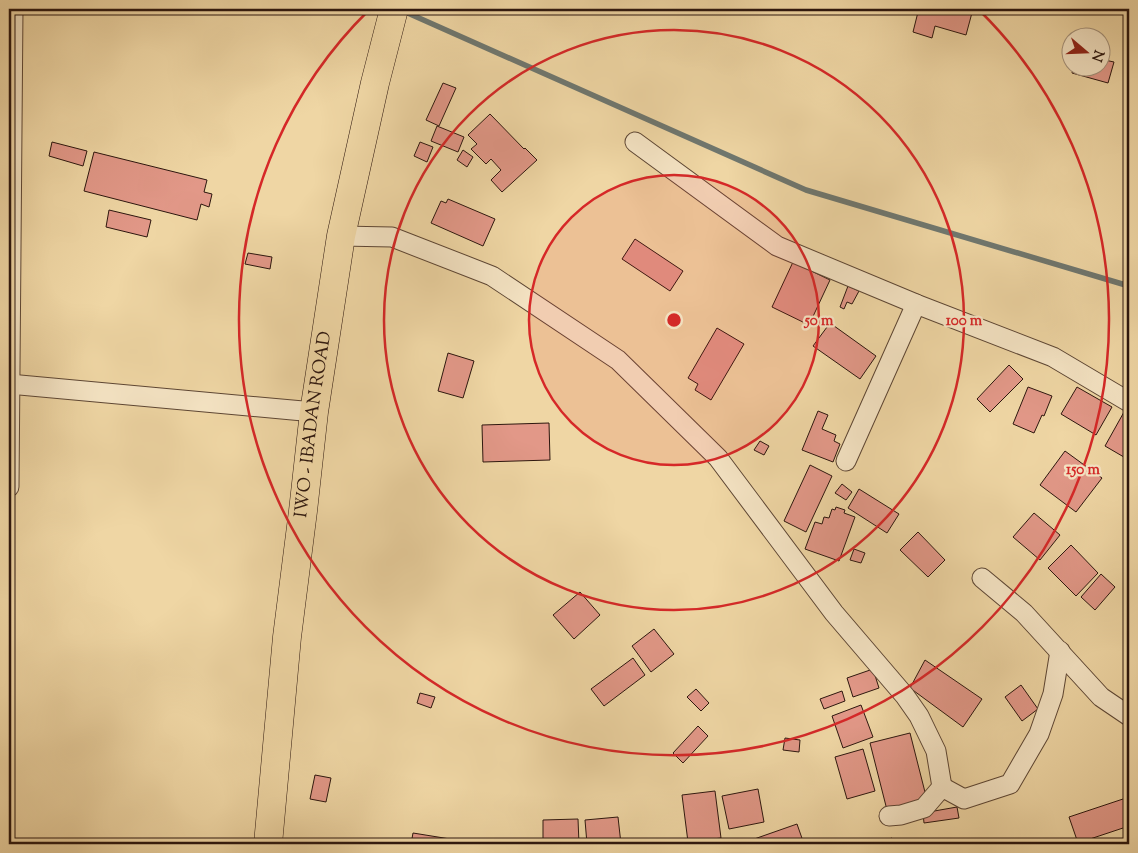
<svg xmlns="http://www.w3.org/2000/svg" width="1138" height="853" font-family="'Sorts Mill Goudy',serif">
<rect width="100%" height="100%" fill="#efd6a4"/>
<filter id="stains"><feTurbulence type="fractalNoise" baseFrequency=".004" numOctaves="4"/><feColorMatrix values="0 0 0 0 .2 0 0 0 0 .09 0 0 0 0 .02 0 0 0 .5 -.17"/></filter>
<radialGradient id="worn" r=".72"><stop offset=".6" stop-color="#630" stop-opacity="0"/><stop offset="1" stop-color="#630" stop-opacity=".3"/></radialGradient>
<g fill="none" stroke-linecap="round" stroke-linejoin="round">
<!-- stream -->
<path stroke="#6f776f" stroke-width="5.5" d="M401 10 806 190 1129 286"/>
</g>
<!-- building -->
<g fill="#e29888" stroke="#2c160e">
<path d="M928 9H973L966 35 935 26 932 38 913 32 918 12 926 14Z"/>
<rect x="1078" y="9" width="29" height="1"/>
<path d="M1100 59 1114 62 1108 83 1072 73 1073 68H1100Z"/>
<path d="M443 83 456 88 439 126 426 120Z"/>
<path d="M490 114 524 149 525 148 537 160 502 192 491 180 501 170 491 159 486 164 471 149 477 144 468 135Z"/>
<path d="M437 126 464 137 458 152 431 141Z"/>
<path d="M52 142 87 151 83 166 49 156Z"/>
<path d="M420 142 433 147 427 162 414 156Z"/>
<path d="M463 150 473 157 467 167 457 160Z"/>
<path d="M94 152 207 180 204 192 212 194 209 207 201 204 197 220 84 191Z"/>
<path d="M448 199 495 219 483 246 431 223 441 201 446 203Z"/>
<path d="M109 210 151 220 147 237 106 227Z"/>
<path d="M635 239 683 271 670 291 622 259Z"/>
<path d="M248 253 272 257 270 269 245 264Z"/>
<path d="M793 262 830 280 809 325 772 307Z"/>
<path d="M848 286 859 291 852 304 847 302 844 309 840 307Z"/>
<path d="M830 323 876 356 860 379 813 346Z"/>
<path d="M717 328 744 344 711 400 695 390 698 384 688 378Z"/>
<path d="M448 353 474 361 463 398 438 391Z"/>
<path d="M1009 365 1023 379 990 412 977 399Z"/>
<path d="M1028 387 1052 396 1044 416 1042 415 1034 433 1013 424Z"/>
<path d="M1077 387 1112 407 1096 435 1061 414Z"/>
<path d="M818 411 828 415 822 429 836 435 834 441 840 444 833 462 802 450Z"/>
<path d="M1124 412 1129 415V460L1105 446Z"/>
<path d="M549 423 550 460 483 462 482 425Z"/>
<path d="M760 441 769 446 764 455 754 450Z"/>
<path d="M1065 451 1102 478 1076 512 1040 485Z"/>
<path d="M810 465 832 476 806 532 784 521Z"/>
<path d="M842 484 852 492 846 500 835 493Z"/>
<path d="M859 489 899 514 887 533 848 508Z"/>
<path d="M836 507 845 510 844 513 855 517 839 561 805 549 815 522 822 524 824 517 829 518 832 509 835 510Z"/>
<path d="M1034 513 1060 535 1040 560 1013 537Z"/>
<path d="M918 532 945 560 928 577 900 550Z"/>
<path d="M1071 545 1098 573 1076 596 1048 568Z"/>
<path d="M854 549 865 553 861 563 850 560Z"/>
<path d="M1101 574 1115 587 1095 610 1081 597Z"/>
<path d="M580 592 600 615 574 639 553 615Z"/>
<path d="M654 629 674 654 651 672 632 646Z"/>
<path d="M633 658 645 675 604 706 591 689Z"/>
<path d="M925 660 982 699 963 727 910 688Z"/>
<path d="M873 669 879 688 853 697 847 678Z"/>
<path d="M1021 685 1038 709 1022 721 1005 697Z"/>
<path d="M696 689 709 703 701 711 687 697Z"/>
<path d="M842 691 845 701 824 709 820 699Z"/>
<path d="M420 693 435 697 431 708 417 703Z"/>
<path d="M861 705 873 737 843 748 832 716Z"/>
<path d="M698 726 708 736 683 763 673 753Z"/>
<path d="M910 733 927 800 887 810 870 743Z"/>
<path d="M785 738 800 740 799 752 783 750Z"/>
<path d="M863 749 875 791 847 799 835 757Z"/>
<path d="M315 775 331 778 326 802 310 799Z"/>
<path d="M758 789 764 822 729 829 722 796Z"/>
<path d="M715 791 721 838 688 842 682 795Z"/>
<path d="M1129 797V826L1078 843 1069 817Z"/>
<path d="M957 807 959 818 924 823 923 813Z"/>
<path d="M618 817 621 844H587L585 820Z"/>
<path d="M578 819 579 844H543V820Z"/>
<path d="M797 824 804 844H740Z"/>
<path d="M413 833 481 844H411Z"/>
<path d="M892 838 894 844H872Z"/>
</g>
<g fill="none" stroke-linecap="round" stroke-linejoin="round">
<defs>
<g id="street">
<path d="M635 142 777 246 916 304 1053 357 1129 402"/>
<path d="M341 236 392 237 492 276 618 360 718 458 834 613 905 696 919 716 936 751 942 787"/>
<path d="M9 384 314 412"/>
<path d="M846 461 916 304"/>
<path d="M9 487 13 9"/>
<path d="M982 578 1024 613 1101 697 1129 716"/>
<path d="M889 816 901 815 924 808 942 787 964 799 1010 784 1039 734 1053 694 1060 651"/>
</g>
<g id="primary">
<path id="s1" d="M268 844 287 637 303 511 314 412 341 236 375 83 394 9"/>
</g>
</defs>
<!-- street casing -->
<use href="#street" stroke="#5d4634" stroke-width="21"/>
<!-- primary casing -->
<use href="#primary" stroke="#2c160e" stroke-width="29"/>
<!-- street -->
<use href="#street" stroke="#f5e4c4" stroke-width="19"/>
<!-- primary -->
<use href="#primary" stroke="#efd6a4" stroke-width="28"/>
</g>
<!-- distance rings -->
<circle cx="674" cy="320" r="145" fill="#d62828" fill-opacity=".12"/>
<g fill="none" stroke="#d62828" stroke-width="2.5">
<circle cx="674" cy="320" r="145"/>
<circle cx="674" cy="320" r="290"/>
<path d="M979 10A435 435 0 1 1 369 10"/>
</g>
<g text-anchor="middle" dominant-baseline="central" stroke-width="4.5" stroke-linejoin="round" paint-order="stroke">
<!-- street labels -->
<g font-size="18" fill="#2c160e" stroke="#f5e4c4">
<text stroke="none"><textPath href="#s1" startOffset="422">IWO - IBADAN ROAD</textPath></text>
</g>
</g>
<circle cx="674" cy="320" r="8" fill="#d62828" stroke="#f5e4c4" stroke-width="2.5"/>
<g font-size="15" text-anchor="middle" font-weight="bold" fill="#d62828" stroke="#f5e4c4" stroke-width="4.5" stroke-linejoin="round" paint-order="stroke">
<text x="819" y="325">50 m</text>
<text x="964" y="325">100 m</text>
<text x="1083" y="474">150 m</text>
</g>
<!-- margin -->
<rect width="1138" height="853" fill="none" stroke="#efd6a4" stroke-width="30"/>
<rect x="10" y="10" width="1118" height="833" fill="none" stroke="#2c160e" stroke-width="2.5"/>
<rect x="15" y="15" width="1108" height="823" fill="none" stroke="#2c160e"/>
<!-- north arrow -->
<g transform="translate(1086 52) rotate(109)"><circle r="24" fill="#f5e4c4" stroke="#a5927b"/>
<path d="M0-4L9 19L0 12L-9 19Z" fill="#8f2418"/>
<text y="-8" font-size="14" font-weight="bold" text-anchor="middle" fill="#2c160e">N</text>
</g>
<rect width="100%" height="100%" filter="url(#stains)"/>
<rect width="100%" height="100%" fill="url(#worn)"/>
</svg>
